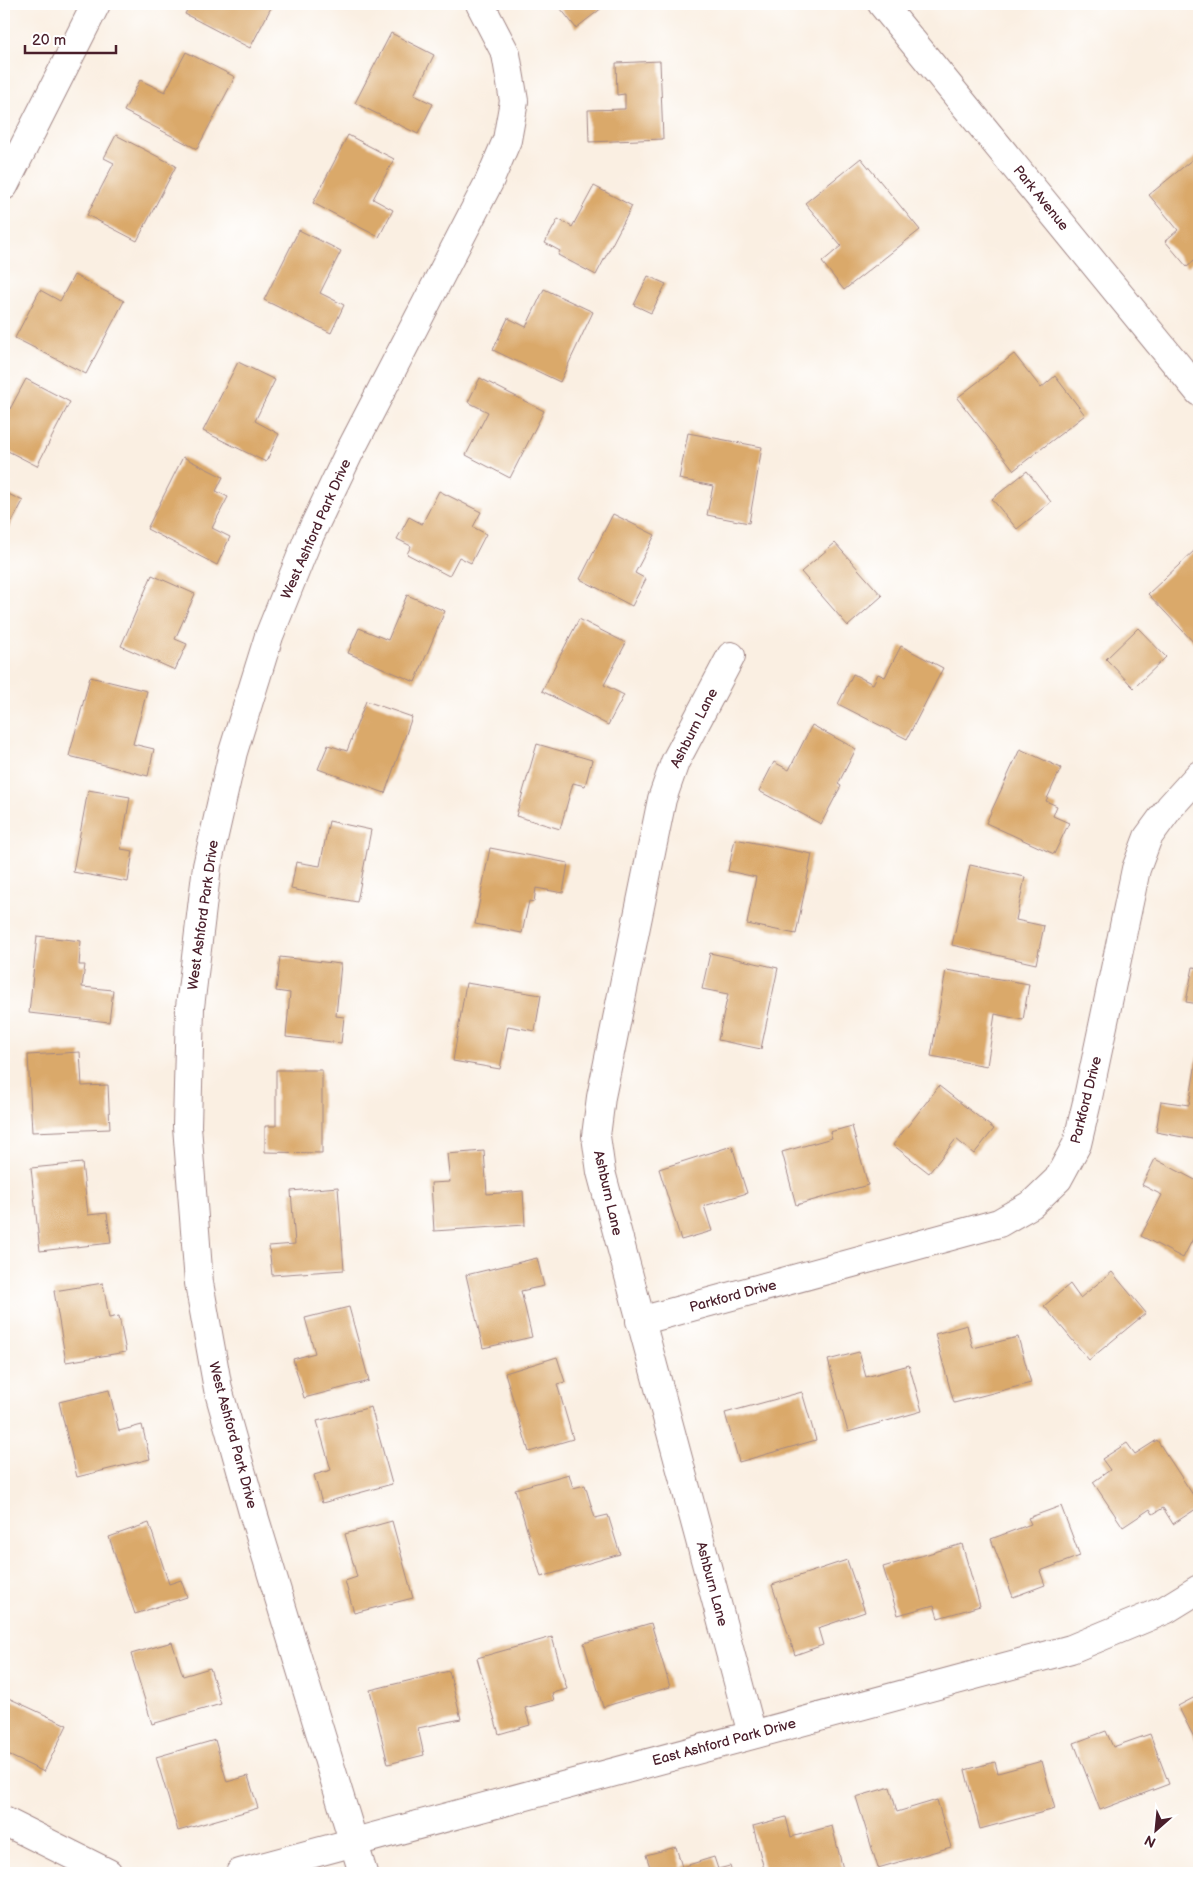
<svg xmlns="http://www.w3.org/2000/svg" width="1203" height="1877" font-family="'Balsamiq Sans',sans-serif">
<rect width="100%" height="100%" fill="#fff"/>
<filter id="ink" filterUnits="userSpaceOnUse"><feTurbulence type="fractalNoise" baseFrequency=".02" numOctaves="2"/><feDisplacementMap in="SourceGraphic" scale="10" xChannelSelector="R" yChannelSelector="G"/><feConvolveMatrix kernelMatrix="1 2 1 2 8 2 1 2 1" color-interpolation-filters="sRGB"/></filter>
<filter id="wash" filterUnits="userSpaceOnUse"><feTurbulence type="fractalNoise" baseFrequency=".0096" numOctaves="4" result="noise"/><feDisplacementMap in="SourceGraphic" scale="20" xChannelSelector="R" yChannelSelector="G"/><feGaussianBlur stdDeviation="1.12" result="paint"/><feColorMatrix in="noise" values="0 0 0 0 0 0 0 0 0 0 0 0 0 0 0 0 0 1.4 0 .05"/><feComposite in="paint" operator="in"/></filter>
<g filter="url(#wash)">
<rect width="100%" height="100%" fill="#faefe2"/>
<g id="blocks">
<!-- building -->
<g fill="#daa96a">
<path d="M190 4H273L250 48 185 14Z"/>
<path d="M557 4H607L576 28Z"/>
<path d="M391 33 434 55 414 95 433 104 418 134 355 103Z"/>
<path d="M186 52 235 77 197 149 124 111 140 80 165 92Z"/>
<path d="M660 61 663 139 589 142 588 110 625 109V94L617 95 616 63Z"/>
<path d="M116 135 176 166 137 241 87 215 114 163 104 158Z"/>
<path d="M348 135 394 159 373 199 393 210 379 237 313 203Z"/>
<path d="M1199 154V257L1187 267 1165 241 1178 230 1149 195Z"/>
<path d="M861 158 920 230 844 290 822 262 841 246 805 203Z"/>
<path d="M594 186 632 206 596 275 558 255 560 251 545 243 558 219 572 227Z"/>
<path d="M299 230 341 251 320 293 344 305 331 333 264 300Z"/>
<path d="M74 275 124 301 86 374 15 338 40 290 60 301Z"/>
<path d="M648 276 666 284 651 313 634 305Z"/>
<path d="M544 289 593 312 560 382 493 350 508 318 526 327Z"/>
<path d="M1014 354 1041 388 1055 376 1085 415 1014 470 957 398Z"/>
<path d="M238 362 275 380 255 421 279 434 266 462 203 431Z"/>
<path d="M480 378 544 411 510 478 466 455 488 412 468 402Z"/>
<path d="M26 379 70 402 37 466 4 449V405L10 409Z"/>
<path d="M688 433 762 447 749 523 707 515 713 486 679 479Z"/>
<path d="M183 457 223 477 216 491 228 497 212 528 230 537 217 565 147 529Z"/>
<path d="M1027 471 1051 502 1017 529 992 499Z"/>
<path d="M439 491 481 512 473 527 486 534 471 563 459 557 449 576 407 554 411 546 397 539 409 517 422 524Z"/>
<path d="M4 492 23 501 4 537Z"/>
<path d="M613 514 655 535 635 573 646 579 632 606 580 579Z"/>
<path d="M835 543 882 596 848 626 801 572Z"/>
<path d="M1195 550 1199 555V648L1148 594Z"/>
<path d="M152 575 195 594 175 639 187 644 175 670 121 646Z"/>
<path d="M407 595 445 611 415 682 348 653 359 628 388 640Z"/>
<path d="M579 619 626 643 604 685 624 695 608 725 542 691Z"/>
<path d="M1138 628 1166 657 1134 688 1106 659Z"/>
<path d="M901 646 943 668 907 739 838 704 853 674 873 684 878 674 885 677Z"/>
<path d="M90 677 147 691 133 744 154 749 148 776 69 756Z"/>
<path d="M366 701 412 717 385 793 318 769 328 745 347 751Z"/>
<path d="M812 725 856 749 838 784 841 786 821 824 759 791 774 762 789 770Z"/>
<path d="M537 744 592 760 585 786 573 783 560 829 516 816Z"/>
<path d="M1020 749 1061 768 1046 801 1057 806 1053 816 1069 823 1054 854 986 823Z"/>
<path d="M88 790 130 797 121 849 133 851 128 882 73 872Z"/>
<path d="M329 821 371 830 357 902 291 889 296 862 320 866Z"/>
<path d="M735 839 812 854 796 934 747 924 756 877 728 871Z"/>
<path d="M490 848 568 863 563 893 536 888 534 902 529 901 522 933 475 924Z"/>
<path d="M970 865 1025 877 1016 920 1044 926 1036 964 952 945Z"/>
<path d="M37 936 81 941 79 965H85L82 987 113 990 109 1022 29 1013Z"/>
<path d="M710 953 778 968 761 1049 718 1040 728 994 702 989Z"/>
<path d="M280 957 341 964 336 1016 344 1017 341 1043 286 1037 290 993 276 991Z"/>
<path d="M1193 967 1199 968V1004L1186 1002Z"/>
<path d="M946 970 1029 984 1023 1020 995 1014 987 1066 931 1056Z"/>
<path d="M466 983 541 995 535 1031 508 1026 500 1069 453 1061Z"/>
<path d="M80 1052 82 1086 108 1085 110 1129 32 1132 28 1055Z"/>
<path d="M1197 1056H1199V1140L1156 1132 1161 1101 1189 1105Z"/>
<path d="M276 1070H322V1153L265 1152V1126H276Z"/>
<path d="M939 1086 994 1129 974 1154 956 1139 929 1173 893 1145Z"/>
<path d="M852 1126 868 1185 796 1205 782 1152 832 1138 830 1132Z"/>
<path d="M732 1146 747 1193 704 1206 712 1231 681 1240 659 1169Z"/>
<path d="M484 1151 487 1194 523 1191 525 1225 434 1231 431 1183 450 1182 447 1154Z"/>
<path d="M1155 1159 1199 1182V1227L1183 1258 1141 1236 1162 1195 1142 1185Z"/>
<path d="M82 1163 88 1215 107 1213 111 1243 40 1251 31 1168Z"/>
<path d="M338 1187 344 1270 272 1275 269 1246 295 1244 291 1191Z"/>
<path d="M537 1258 544 1286 521 1291 532 1337 483 1348 466 1275Z"/>
<path d="M1112 1272 1146 1313 1089 1360 1044 1306 1070 1284 1080 1298Z"/>
<path d="M103 1283 109 1318 119 1316 126 1352 66 1362 54 1291Z"/>
<path d="M349 1307 369 1381 304 1398 293 1359 315 1353 305 1318Z"/>
<path d="M967 1325 973 1348 1018 1337 1031 1383 954 1403 935 1334Z"/>
<path d="M859 1352 866 1377 909 1365 922 1411 848 1432 828 1360Z"/>
<path d="M557 1357 565 1382 557 1384 573 1439 529 1452 505 1373Z"/>
<path d="M109 1390 119 1431 142 1425 150 1459 77 1477 59 1402Z"/>
<path d="M802 1392 816 1440 739 1462 725 1413Z"/>
<path d="M371 1407 392 1484 322 1503 314 1475 331 1470 317 1421Z"/>
<path d="M1157 1440 1199 1504V1507L1173 1524 1163 1508 1153 1514 1150 1509 1123 1527 1093 1482 1110 1470 1102 1459 1127 1443 1135 1454Z"/>
<path d="M569 1474 573 1488 585 1485 595 1518 608 1515 620 1554 541 1577 515 1489Z"/>
<path d="M1061 1506 1080 1556 1040 1571 1045 1585 1013 1597 991 1539 1031 1524 1028 1518Z"/>
<path d="M392 1521 413 1598 354 1613 345 1581 357 1577 345 1534Z"/>
<path d="M149 1523 169 1584 181 1580 187 1597 135 1614 109 1537Z"/>
<path d="M962 1544 980 1606 938 1618 934 1605 898 1615 883 1567Z"/>
<path d="M847 1560 865 1612 818 1628 823 1645 795 1655 772 1585Z"/>
<path d="M651 1623 670 1687 603 1707 584 1643Z"/>
<path d="M552 1637 567 1689 552 1693 554 1700 525 1708 530 1725 499 1734 477 1658Z"/>
<path d="M172 1642 183 1676 210 1668 221 1704 152 1724 131 1654Z"/>
<path d="M449 1671 461 1719 418 1728 424 1755 388 1764 370 1690Z"/>
<path d="M1199 1695V1747L1178 1706Z"/>
<path d="M4 1696 67 1725 44 1772 4 1753Z"/>
<path d="M1106 1731 1113 1747 1150 1734 1169 1784 1100 1810 1074 1743Z"/>
<path d="M215 1740 227 1782 248 1776 258 1808 178 1831 156 1757Z"/>
<path d="M1042 1761 1055 1809 980 1829 965 1770 995 1762 998 1773Z"/>
<path d="M890 1787 897 1812 937 1800 951 1847 878 1868 856 1797Z"/>
<path d="M786 1817 791 1837 832 1826 844 1873H765L753 1826Z"/>
<path d="M676 1847 682 1867 714 1857 718 1869 730 1866 732 1873H652L646 1855Z"/>
</g>
</g>
</g>
<g filter="url(#ink)">
<use href="#blocks" fill-opacity="0" stroke="#a28786" stroke-width="1"/>
<g fill="none" stroke-linecap="round" stroke-linejoin="round">
<defs>
<g id="street">
<path d="M882 4 1199 392"/>
<path d="M4 186 96 4"/>
<path d="M731 656 675 762 662 799 601 1097 596 1136 601 1172 752 1734"/>
<path d="M640 1321 999 1223 1032 1204 1058 1179 1077 1144 1087 1102 1136 869 1148 837 1170 807 1199 775"/>
<path d="M4 1821 108 1873"/>
<path d="M240 1873 1071 1649 1165 1610 1199 1589"/>
<path d="M363 1873 254 1516 218 1389 199 1283 187 1126 190 1007 207 866 233 752 269 636 308 539 349 453 489 182 507 140 514 101 506 54 480 4"/>
</g>
</defs>
<!-- street casing -->
<use href="#street" stroke="#a28786" stroke-width="30"/>
<!-- street -->
<use href="#street" stroke="#fff" stroke-width="28"/>
</g>
</g>
<g text-anchor="middle" dominant-baseline="central" stroke-width="4.5" stroke-linejoin="round" paint-order="stroke">
<!-- street labels -->
<g font-size="14" fill="#4a1f2b" stroke="#fff">
<text transform="translate(1041 198) rotate(51)">Park Avenue</text>
<text transform="translate(316 529) rotate(-66)">West Ashford Park Drive</text>
<text transform="translate(694 728) rotate(-63)">Ashburn Lane</text>
<text transform="translate(203 915) rotate(-82)">West Ashford Park Drive</text>
<text transform="translate(1086 1100) rotate(-76)">Parkford Drive</text>
<text transform="translate(608 1193) rotate(77)">Ashburn Lane</text>
<text transform="translate(733 1296) rotate(-15)">Parkford Drive</text>
<text transform="translate(233 1435) rotate(75)">West Ashford Park Drive</text>
<text transform="translate(712 1584) rotate(75)">Ashburn Lane</text>
<text transform="translate(724 1742) rotate(-15)">East Ashford Park Drive</text>
</g>
</g>
<!-- margin -->
<rect width="1203" height="1877" fill="none" stroke="#fff" stroke-width="20"/>
<!-- north arrow -->
<g transform="translate(1156 1830) rotate(207)" stroke="#ffffff" stroke-width="4" paint-order="stroke">
<path d="M0-4L9 19L0 12L-9 19Z" fill="#4a1f2b"/>
<text y="-8" font-size="14" font-weight="bold" text-anchor="middle" fill="#4a1f2b">N</text>
</g>
<!-- scale -->
<path d="M25 45v8h91v-8" fill="none" stroke="#4a1f2b" stroke-width="2.5"/>
<text x="32" y="45" font-size="15" fill="#4a1f2b" stroke="#ffffff" stroke-width="4" paint-order="stroke">20 m</text>
</svg>
